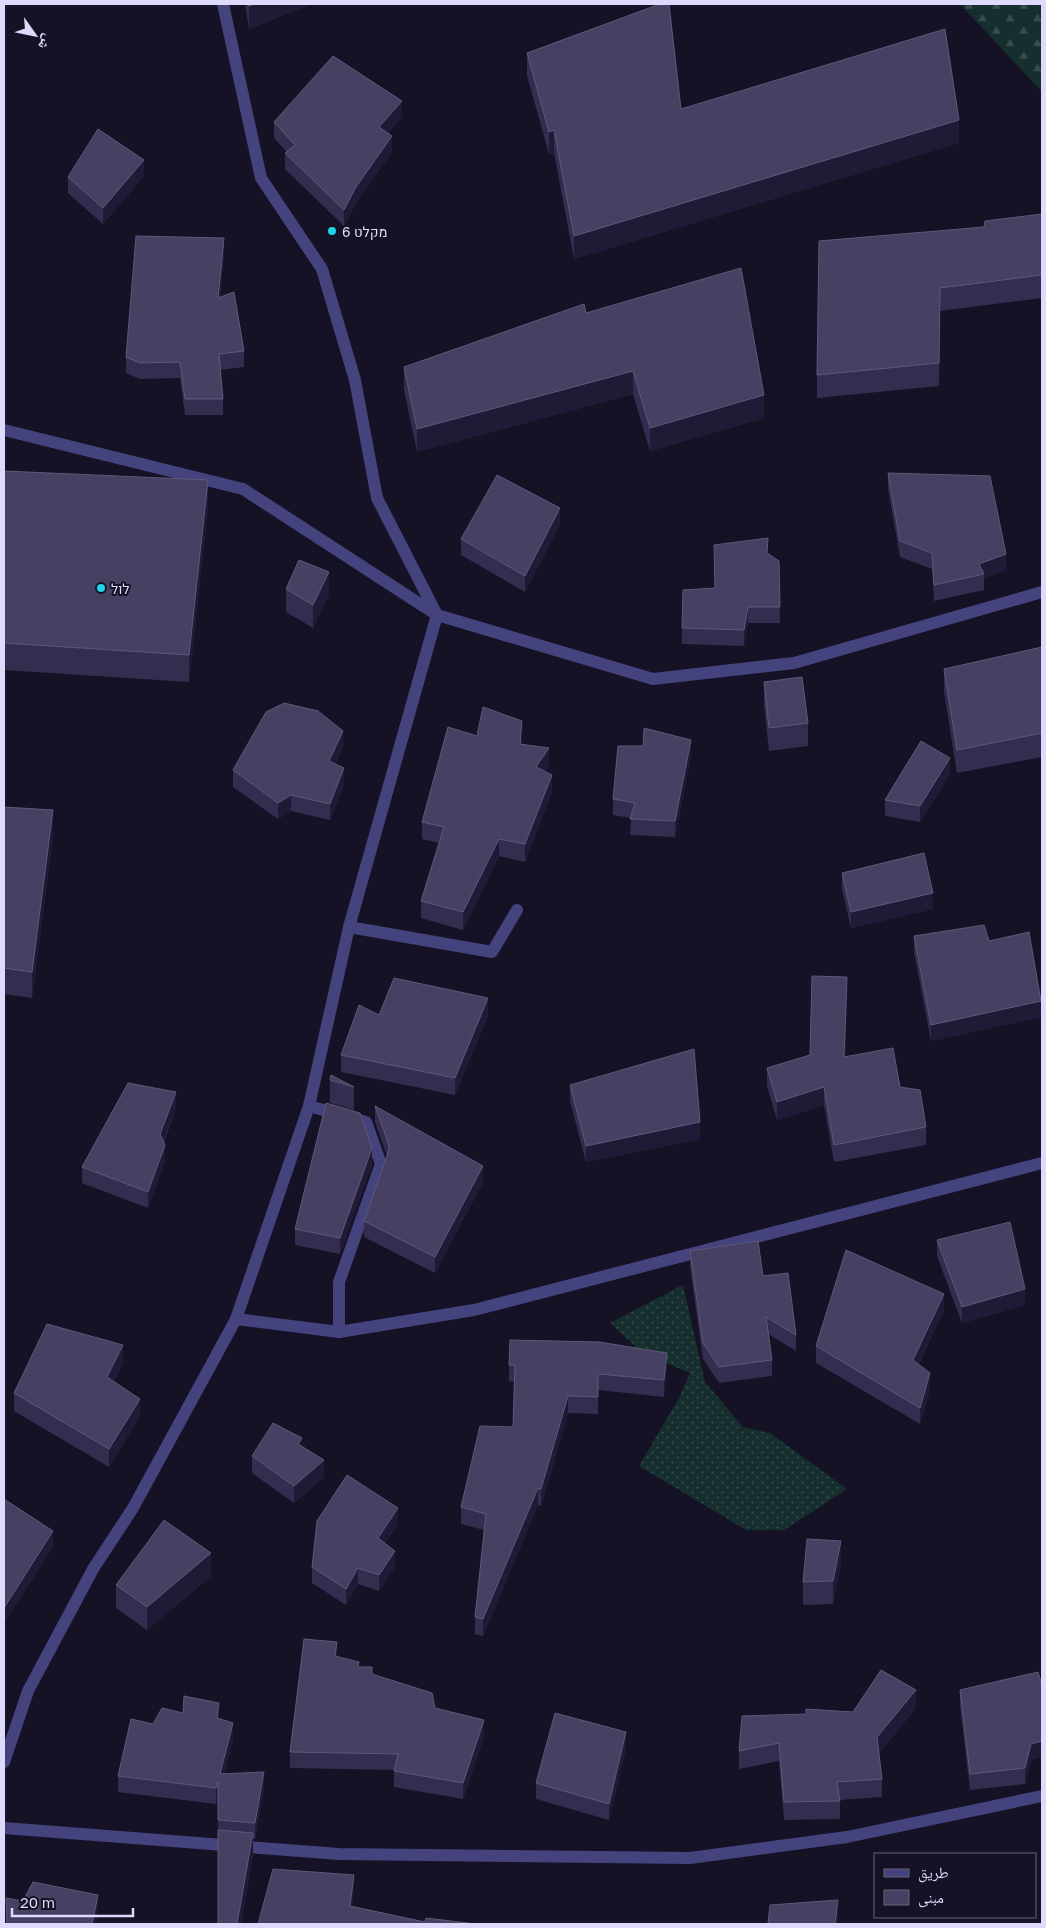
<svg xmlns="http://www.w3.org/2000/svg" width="1046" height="1928" font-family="'Golos Text','Noto Naskh Arabic',Heebo,sans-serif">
<defs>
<pattern id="grass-dots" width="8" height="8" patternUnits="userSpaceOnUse" patternTransform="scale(1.25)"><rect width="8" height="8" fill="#162e2d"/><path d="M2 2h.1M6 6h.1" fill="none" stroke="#374c4c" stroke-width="1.8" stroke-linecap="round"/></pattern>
<pattern id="forest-firs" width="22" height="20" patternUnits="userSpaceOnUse" patternTransform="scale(1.25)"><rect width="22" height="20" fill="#162e2d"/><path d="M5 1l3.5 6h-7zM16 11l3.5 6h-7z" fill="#374c4c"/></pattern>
</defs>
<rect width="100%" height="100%" fill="#151225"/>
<!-- grass -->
<path fill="url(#grass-dots)" d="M683 1285 705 1382 743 1427 770 1433 847 1489 784 1530H746L639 1466 679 1398 690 1373 644 1354 610 1323Z"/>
<!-- forest -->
<path fill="url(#forest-firs)" d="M960 4H1042V92Z"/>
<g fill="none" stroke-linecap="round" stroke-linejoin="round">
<!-- lane -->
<g stroke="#44437e" stroke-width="12">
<path d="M349 927 492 952 517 910"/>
<path d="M309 1106 366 1122 381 1164 339 1282V1332"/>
</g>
<!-- street -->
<g stroke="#44437e" stroke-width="12">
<path d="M4 430 243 489 437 615 653 679 794 663 1042 592"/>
<path d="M236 1319 339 1332 474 1310 1042 1163"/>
<path d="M4 1762 28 1691 93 1569 133 1508 236 1319 309 1106 349 927 437 615 377 498 355 380 322 269 261 178 223 4"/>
<path d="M4 1828 339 1854 690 1858 847 1837 1042 1796"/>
</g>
</g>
<!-- wall -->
<g fill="#342d50">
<path d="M245 4H312L249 29Z"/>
<path d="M527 53 681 109 959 143 574 259 554 153 549 154 527 76Z"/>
<path d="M402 117 388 133 392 152 356 203 344 226 285 169V153L287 152 274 138V122Z"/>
<path d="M144 176 103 224 68 193V177Z"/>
<path d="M1042 214V298L940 311 939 386 817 398V375L984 227Z"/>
<path d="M224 254 220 298 244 351V367L220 370 223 399V415H185L180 378 140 379 126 373V357Z"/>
<path d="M586 313 764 418 650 451 633 394 417 452 404 390V367Z"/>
<path d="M4 471 208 506 189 682 4 670Z"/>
<path d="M888 473 1006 570 984 578V590L934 601 932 569 900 557 888 489Z"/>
<path d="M560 524 525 592 461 555V539Z"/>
<path d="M768 553 779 561 780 623H748L744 646 682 644V628L715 588Z"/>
<path d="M286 589 329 594 313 628 286 612Z"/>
<path d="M1042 647V757L957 773 944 692V669Z"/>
<path d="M764 682 808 723V746L769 751 764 705Z"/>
<path d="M477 736 522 738V744L549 765 545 771 552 792 525 862 499 856 463 930 421 918V901L439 843 422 839V822Z"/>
<path d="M343 747 335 764 344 784 330 820 291 811 278 819 233 787V770Z"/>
<path d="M691 756 675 837 630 835 631 818 613 815V799Z"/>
<path d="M950 774 920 822 885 816V800Z"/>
<path d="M4 807 53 836 32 998 4 994Z"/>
<path d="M842 873 933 909 851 928 842 889Z"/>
<path d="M914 936 989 941 1041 1017 931 1041 914 952Z"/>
<path d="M847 995 845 1057 900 1087 926 1127V1145L834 1162 824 1105 777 1120 767 1086V1068L810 1055Z"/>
<path d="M379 1015 488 1016 455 1095 341 1072V1055Z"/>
<path d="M330 1080 354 1087V1110L330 1103Z"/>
<path d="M570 1085 700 1139 586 1162 570 1101Z"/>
<path d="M375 1106 483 1182 435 1273 364 1237V1221L387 1156 375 1122Z"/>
<path d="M176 1108 164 1142 165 1161 148 1208 82 1183V1167Z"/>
<path d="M372 1164 340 1254 295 1245V1229Z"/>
<path d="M937 1240 1025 1305 962 1323 937 1256Z"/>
<path d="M690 1251 763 1276 796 1335V1351L768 1334 772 1360V1376L719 1383 703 1359 690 1267Z"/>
<path d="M944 1310 919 1364 930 1389 920 1424 816 1363V1346Z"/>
<path d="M123 1362 114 1381 140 1416 109 1467 14 1411V1393Z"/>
<path d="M509 1365 667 1370 664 1397 598 1390V1414L568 1413 541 1506 538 1505 483 1636 475 1634V1617L484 1530 461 1524V1507L513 1427 514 1382 509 1381Z"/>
<path d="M302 1446 324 1477 294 1503 252 1473V1456Z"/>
<path d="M398 1524 385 1543 395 1567 379 1591 358 1584 346 1605 312 1583V1567Z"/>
<path d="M841 1564 833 1604 803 1605V1582Z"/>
<path d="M211 1576 147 1630 116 1608V1585Z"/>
<path d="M337 1656 435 1708 484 1736 463 1799 394 1787V1770L290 1768V1752Z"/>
<path d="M960 1690 1031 1760 1025 1784 970 1790 960 1706Z"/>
<path d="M916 1708 879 1753 882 1779V1797L840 1800V1819L784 1820 779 1761 739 1769V1751L806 1714Z"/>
<path d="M183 1713 219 1718 233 1740 224 1774 264 1788 255 1839H253V1855L241 1924H218V1798L216 1804 118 1792V1776L153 1724Z"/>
<path d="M626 1748 609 1820 536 1799V1783Z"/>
</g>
<!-- shaded-wall -->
<g fill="#201a37">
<path d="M255 4H312L249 29V6Z"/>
<path d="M402 101V117L379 143V127Z"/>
<path d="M959 120V143L574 259V236Z"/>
<path d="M554 130V153L549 154V132Z"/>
<path d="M392 136V152L356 203 344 226V210L356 187Z"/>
<path d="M144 160V176L103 224V208Z"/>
<path d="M224 238V254L218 314V298Z"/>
<path d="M633 371V394L417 452V429Z"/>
<path d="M764 395V418L650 451V428Z"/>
<path d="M208 480V506L189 682V655Z"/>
<path d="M560 508V524L525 592V576Z"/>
<path d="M1006 554V570L984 578V574L979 564Z"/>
<path d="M329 572V594L313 628V605Z"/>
<path d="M748 607V623L744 646V630Z"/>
<path d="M522 721V738L520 761V744Z"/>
<path d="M343 731V747L329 777V761Z"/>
<path d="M691 740V756L675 837V821Z"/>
<path d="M549 748V765L536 784V767Z"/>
<path d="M950 758V774L920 822V806Z"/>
<path d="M344 768V784L330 820V804Z"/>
<path d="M552 775V792L525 862V844Z"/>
<path d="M291 795V811L278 819V803Z"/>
<path d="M53 810V836L32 998V972Z"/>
<path d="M499 839V856L463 930V912Z"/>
<path d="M933 893V909L851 928V912Z"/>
<path d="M847 977V995L844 1075V1057Z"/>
<path d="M488 998V1016L455 1095V1078Z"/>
<path d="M1041 1001V1017L931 1041V1025Z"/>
<path d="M824 1087V1105L777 1120V1102Z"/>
<path d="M176 1092V1108L160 1150V1134Z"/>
<path d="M700 1122V1139L586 1162V1146Z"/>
<path d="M165 1145V1161L148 1208V1192Z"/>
<path d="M372 1148V1164L340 1254V1238Z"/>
<path d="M483 1166V1182L435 1273V1257Z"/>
<path d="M1025 1289V1305L962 1323V1307Z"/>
<path d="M944 1294V1310L913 1376V1360Z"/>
<path d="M123 1345V1362L107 1394V1377Z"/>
<path d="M667 1353V1370L664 1397V1380Z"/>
<path d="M930 1373V1389L920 1424V1408Z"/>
<path d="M568 1396V1413L541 1506V1489Z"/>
<path d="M140 1399V1416L109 1467V1449Z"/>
<path d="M302 1438V1455L298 1444Z"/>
<path d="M324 1460V1477L294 1503V1486Z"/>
<path d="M538 1488V1505L483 1636V1619Z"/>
<path d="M398 1508V1524L378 1554V1538Z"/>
<path d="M53 1531V1547L4 1624V1608Z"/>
<path d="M841 1541V1564L833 1604V1581Z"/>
<path d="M395 1551V1567L379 1591V1575Z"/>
<path d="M211 1553V1576L147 1630V1607Z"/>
<path d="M358 1568V1584L346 1605V1589Z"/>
<path d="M337 1642V1658L335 1656Z"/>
<path d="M916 1690V1708L877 1755V1737Z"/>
<path d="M219 1703V1719L217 1718Z"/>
<path d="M484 1720V1736L463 1799V1783Z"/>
<path d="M233 1723V1740L220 1790V1774Z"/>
<path d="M626 1732V1748L609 1820V1804Z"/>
<path d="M1042 1741V1757L1031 1760 1025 1784V1768L1031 1744Z"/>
<path d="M264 1772V1788L255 1839V1823Z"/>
<path d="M218 1782V1798L216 1804V1788Z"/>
<path d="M253 1833V1855L241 1924H237Z"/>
<path d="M354 1875V1893L350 1924V1906Z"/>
<path d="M98 1895V1911L95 1924H92Z"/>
<path d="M838 1900V1924H835Z"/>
</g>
<!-- building -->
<g fill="#464062" stroke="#5e587a">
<path d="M248 4H255L249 6Z"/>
<path d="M660 4H669L681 109 945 29 959 120 574 236 554 130 549 132 527 53Z"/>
<path d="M333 56 402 101 379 127 392 136 356 187 344 210 285 153 295 145 274 122Z"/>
<path d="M98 129 144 160 103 208 68 177Z"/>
<path d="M1042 214V275L940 288 939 363 817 375 819 241 984 227 985 221Z"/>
<path d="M136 236 224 238 218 298 234 292 244 351 219 354 223 399H185L180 362 140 363 126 357Z"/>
<path d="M741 268 764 395 650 428 633 371 417 429 404 367 584 304 586 313Z"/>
<path d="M4 471 208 480 189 655 4 643Z"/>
<path d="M888 473 990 476 1006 554 979 564 984 574 934 585 932 553 900 541Z"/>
<path d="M497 475 560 508 525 576 461 539Z"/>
<path d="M768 538 767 553 779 561 780 607H748L744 630 682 628 683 590 715 588 714 545Z"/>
<path d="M299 560 329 572 313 605 286 589Z"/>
<path d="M1042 647V733L957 750 944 669Z"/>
<path d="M802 677 808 723 769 728 764 682Z"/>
<path d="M284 703 318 711 343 731 329 761 344 768 330 804 291 795 278 803 233 770 266 712Z"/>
<path d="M483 707 522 721 520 744 549 748 536 767 552 775 525 844 499 839 463 912 421 901 444 827 422 822 448 727 477 736Z"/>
<path d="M644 728 691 740 675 821 630 819 635 803 613 799 618 746H643Z"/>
<path d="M921 741 950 758 920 806 885 800Z"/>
<path d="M4 807 53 810 32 972 4 968Z"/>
<path d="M924 853 933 893 851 912 842 873Z"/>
<path d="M984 925 989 941 1029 932 1041 1001 931 1025 914 936Z"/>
<path d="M812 976 847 977 844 1057 893 1048 900 1087 920 1090 926 1127 834 1145 824 1087 777 1102 767 1068 810 1055Z"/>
<path d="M394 978 488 998 455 1078 341 1055 359 1005 379 1015Z"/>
<path d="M694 1049 700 1122 586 1146 570 1085Z"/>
<path d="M331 1075 354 1087 330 1080Z"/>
<path d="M128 1083 176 1092 160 1134 165 1145 148 1192 82 1167Z"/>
<path d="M326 1103 360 1113 372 1148 340 1238 295 1229Z"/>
<path d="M375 1106 483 1166 435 1257 364 1221 389 1150V1145Z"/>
<path d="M1010 1222 1025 1289 962 1307 937 1240Z"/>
<path d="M758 1241 763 1276 788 1273 796 1335 766 1317 772 1360 719 1367 703 1343 690 1251Z"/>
<path d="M846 1250 944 1294 913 1360 930 1373 920 1408 816 1346Z"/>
<path d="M47 1324 123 1345 107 1377 140 1399 109 1449 14 1393Z"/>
<path d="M510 1340 599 1342 667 1353 664 1380 598 1374V1397L568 1396 541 1489 538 1488 483 1619 475 1617 486 1514 461 1507 480 1426 513 1427 515 1365H509Z"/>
<path d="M273 1423 302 1438 298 1444 324 1460 294 1486 252 1456Z"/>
<path d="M347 1475 398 1508 378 1538 395 1551 379 1575 358 1568 346 1589 312 1567 317 1521Z"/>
<path d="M4 1499 53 1531 4 1608Z"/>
<path d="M164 1520 211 1553 147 1607 116 1585Z"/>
<path d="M807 1539 841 1541 833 1581 803 1582Z"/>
<path d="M304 1639 337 1642 335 1656 359 1662 358 1667H372V1674L432 1693 435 1708 484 1720 463 1783 394 1771 398 1754 290 1752Z"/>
<path d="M881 1670 916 1690 877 1737 882 1779 837 1782 840 1801 784 1802 779 1743 739 1751 742 1716 806 1714V1709L853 1712Z"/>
<path d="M1038 1672 1042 1685V1741L1031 1744 1025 1768 970 1774 960 1690Z"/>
<path d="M184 1696 219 1703 217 1718 233 1723 220 1774 264 1772 255 1823 218 1820V1782L216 1788 118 1776 131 1719 153 1724 162 1708 183 1713Z"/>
<path d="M555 1713 626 1732 609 1804 536 1783Z"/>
<path d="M218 1830 253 1833 237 1924H218Z"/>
<path d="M273 1869 354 1875 350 1906 425 1922 426 1918 476 1924H258Z"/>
<path d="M33 1882 98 1895 92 1924H7L6 1898 23 1901Z"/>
<path d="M838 1900 835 1924H768L770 1905Z"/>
</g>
<!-- markers -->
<g fill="#1dd4e4" stroke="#151225" stroke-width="2">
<circle cx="332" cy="231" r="5"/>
<circle cx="101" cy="588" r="5"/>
</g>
<g text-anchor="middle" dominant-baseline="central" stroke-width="4" stroke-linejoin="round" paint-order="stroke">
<!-- poi labels -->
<g font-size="14" fill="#dddafb" stroke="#151225" text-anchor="start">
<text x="342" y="231">מקלט 6</text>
<text x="111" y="588">לול</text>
</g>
</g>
<!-- border -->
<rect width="1046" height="1928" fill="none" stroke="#dddafb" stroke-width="10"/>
<!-- legend -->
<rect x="874" y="1853" width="162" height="65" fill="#151225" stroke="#65627b"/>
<rect x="884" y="1869" width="25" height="8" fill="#44437e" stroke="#65627b"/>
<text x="918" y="1878" font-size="15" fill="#dddafb">طريق</text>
<rect x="884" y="1890" width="25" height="15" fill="#464062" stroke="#65627b"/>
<text x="918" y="1903" font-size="15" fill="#dddafb">مبنى</text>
<!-- north arrow -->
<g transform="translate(35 35) rotate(123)" stroke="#151225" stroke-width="4" paint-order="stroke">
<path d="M0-4L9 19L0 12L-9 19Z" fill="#dddafb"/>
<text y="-8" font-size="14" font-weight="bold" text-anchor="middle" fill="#dddafb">ش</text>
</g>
<!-- scale -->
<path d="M12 1908v8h121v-8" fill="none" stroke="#dddafb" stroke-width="2.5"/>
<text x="20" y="1908" font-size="15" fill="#dddafb" stroke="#151225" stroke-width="4" paint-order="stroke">20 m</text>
</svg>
